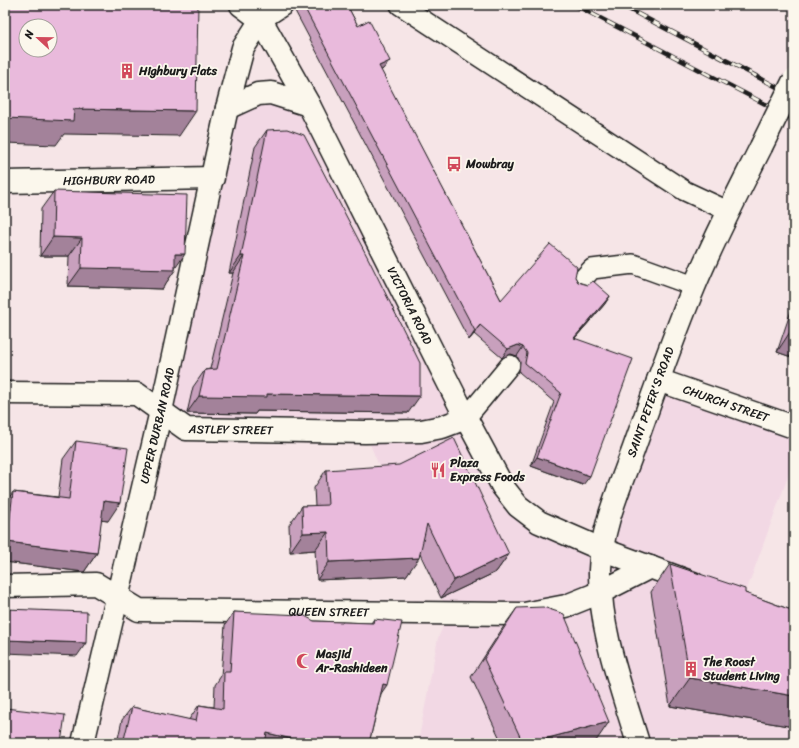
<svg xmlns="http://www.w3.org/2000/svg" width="799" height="748" font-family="Sriracha,sans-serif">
<rect width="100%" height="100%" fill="#f6e5e7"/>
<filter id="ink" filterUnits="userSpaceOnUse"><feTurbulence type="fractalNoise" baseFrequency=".025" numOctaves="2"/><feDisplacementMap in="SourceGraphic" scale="8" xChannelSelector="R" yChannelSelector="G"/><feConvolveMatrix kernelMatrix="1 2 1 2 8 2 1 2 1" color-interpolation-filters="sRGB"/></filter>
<g filter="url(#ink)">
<!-- built -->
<path fill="#f2d8e4" d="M258 94 309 105 503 487 601 549 658 380 794 427V460L743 600 794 619V743H418L438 638 449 613 386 483 365 432 186 429 161 411 227 108Z"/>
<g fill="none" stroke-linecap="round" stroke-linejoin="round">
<defs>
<g id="lane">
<path d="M400 5 685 191 728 211"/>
<path d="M261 20 284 5"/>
<path d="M579 283 592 269 633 264 694 286"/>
<path d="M466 418 510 365"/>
</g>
<g id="street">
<path id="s1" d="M241 5 261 20 309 105 466 418 503 487 518 506 539 522 601 549 693 583"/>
<path d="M227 108 258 94 271 93 309 105"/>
<path id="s2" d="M5 182 213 178"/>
<path id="s3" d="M658 380 794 427"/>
<path id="s4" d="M5 393 137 394 186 429 365 432 421 431 442 427 466 418"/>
<path id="s5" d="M5 586 96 584 139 610 524 614 566 606 601 592 650 567"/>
<path id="s6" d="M83 743 161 411 227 108 243 48 261 20"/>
</g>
<g id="secondary">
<path id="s7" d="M638 743C621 687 599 629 600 570 601 528 620 487 634 448 653 394 672 340 694 287 714 239 738 193 761 147"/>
</g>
</defs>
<!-- lane casing -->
<use href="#lane" stroke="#1c1c1c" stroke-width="22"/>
<!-- street casing -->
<use href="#street" stroke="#1c1c1c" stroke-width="25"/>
<!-- secondary casing -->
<use href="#secondary" stroke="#1c1c1c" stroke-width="25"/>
<!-- lane -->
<use href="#lane" stroke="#fbf7ec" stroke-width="19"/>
<!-- street -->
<use href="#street" stroke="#fbf7ec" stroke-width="22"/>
<!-- secondary -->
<use href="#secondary" stroke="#fbf7ec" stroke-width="22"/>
<defs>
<g id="rail">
<path d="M575 5 794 119"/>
<path d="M621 5 794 96"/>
</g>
</defs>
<!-- rail casing -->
<use href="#rail" stroke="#1c1c1c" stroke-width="4.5"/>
<!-- rail -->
<use href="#rail" stroke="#fbf7ec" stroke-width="3" stroke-dasharray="9" stroke-linecap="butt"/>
<defs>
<path id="secondary-bridge" d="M761 147 794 80"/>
</defs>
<!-- secondary-bridge casing -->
<use href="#secondary-bridge" stroke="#1c1c1c" stroke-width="25" stroke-linecap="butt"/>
<!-- secondary-bridge -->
<use href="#secondary-bridge" stroke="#fbf7ec" stroke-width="22"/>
</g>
<!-- wall -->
<g fill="#c8a0bd" stroke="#1c1c1c">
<path d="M294 5H347L358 26 383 69 381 71 501 300 575 277 578 282 610 296 604 305 575 338 583 485 531 466 554 402 519 372 520 362 517 356 511 354 502 358 474 334 469 340 294 9Z"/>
<path d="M267 130 408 413 257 411 255 414 187 413 193 387 205 370 210 369 233 273H229L255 147Z"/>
<path d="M54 191 175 269V270L162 289 68 286 69 256H40L41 209Z"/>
<path d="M794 302V358L777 352Z"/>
<path d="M76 441 108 521 101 520 97 553 84 572 5 562V503L13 492 58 497 63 459Z"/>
<path d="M326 470 509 554 496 572 441 598 420 554 406 576 317 580 315 550 290 552 289 525 302 506H315L314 488Z"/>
<path d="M670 564 745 593 794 611V727L670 706 651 592Z"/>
<path d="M517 608 596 741 587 743H502L471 677 504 626Z"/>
<path d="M234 612 314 621 371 623 374 619 381 694 369 743H117L122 720 132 707 189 720 190 718 199 705 214 707 215 685 221 676 225 625Z"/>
</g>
<!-- shaded-wall -->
<g fill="#a3829a" stroke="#1c1c1c">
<path d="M390 61 383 69 373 75 379 66Z"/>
<path d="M74 109 196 111 179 136 64 134 56 145 5 143V118Z"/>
<path d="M53 237 82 238 69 256H40Z"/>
<path d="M175 254H185L174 270H175L162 289 68 286 81 268Z"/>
<path d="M241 256H244L233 273H229Z"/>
<path d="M610 296 604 305 567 347 574 338Z"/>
<path d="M480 325 474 334 469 340 475 331Z"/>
<path d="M792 329 794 330V358L777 352Z"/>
<path d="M518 345 523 347 517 356 511 354 502 358 508 349Z"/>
<path d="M267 394 420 396 408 413 257 411 255 414 187 413 199 396Z"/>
<path d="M537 457 590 476 583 485 531 466Z"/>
<path d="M104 501 120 503 108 521 91 519Z"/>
<path d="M328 532 315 550 290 552 303 533Z"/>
<path d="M7 542 97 553 84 572 5 562V545Z"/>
<path d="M509 554 496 572 441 598 454 580Z"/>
<path d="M419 558 406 576 317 580 329 562Z"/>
<path d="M5 640 86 643 77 656 5 653Z"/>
<path d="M690 678 794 696V727L670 706Z"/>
<path d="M383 684 387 685 378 698Z"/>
<path d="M609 722 596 741 587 743H529Z"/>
<path d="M267 733 309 743H260Z"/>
</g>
<!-- building -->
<g fill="#e9badc" stroke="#1c1c1c" fill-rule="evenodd">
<path d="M5 5H198L196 111 74 109 73 121 5 118ZM26 26H50V50H26Z"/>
<path d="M303 5H347L358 26 369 20 390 61 379 66 501 300 550 244 577 267 575 277 578 282 588 285 593 281 610 296 574 338 633 359 590 476 537 457 561 393 525 363 527 353 523 347 518 345 508 349 480 325 475 331Z"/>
<path d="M287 129 304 135 369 260 420 363V396L267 394V397L199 396 205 370 217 369 244 256H241L267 130Z"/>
<path d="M54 191 187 195 185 254H175V270L81 268 82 238 53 237Z"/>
<path d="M454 438 509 554 454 580 427 524 419 558 329 562 328 532 303 533 302 506 328 505 326 470 399 465Z"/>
<path d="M76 441 128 448 120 503 104 501 97 553 7 542 13 492 69 499Z"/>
<path d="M670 564 745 589V593L794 611V696L690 678Z"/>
<path d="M543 607 564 614 609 722 529 743H523L484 659 517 608Z"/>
<path d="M5 609 87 612 86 643 5 640Z"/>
<path d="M234 612 303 615 314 621 373 623 374 619 402 622 387 685 383 684 369 743H309L267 733 265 743H123L132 707 196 721 199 705 223 709 224 672H230Z"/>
<path d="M5 708 65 715 61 743H5Z"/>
</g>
</g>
<!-- icons -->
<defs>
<symbol id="building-bare" viewBox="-9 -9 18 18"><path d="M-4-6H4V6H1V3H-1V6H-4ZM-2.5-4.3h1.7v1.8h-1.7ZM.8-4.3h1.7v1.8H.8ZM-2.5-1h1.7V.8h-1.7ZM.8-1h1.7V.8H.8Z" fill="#d1495b" stroke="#fbf7ec" stroke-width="2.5" paint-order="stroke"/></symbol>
<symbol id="bus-bare" viewBox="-9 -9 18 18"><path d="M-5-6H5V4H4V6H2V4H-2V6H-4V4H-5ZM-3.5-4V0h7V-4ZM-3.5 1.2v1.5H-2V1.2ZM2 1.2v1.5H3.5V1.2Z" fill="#d1495b" stroke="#fbf7ec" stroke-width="2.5" paint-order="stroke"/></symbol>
<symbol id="restaurant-bare" viewBox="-9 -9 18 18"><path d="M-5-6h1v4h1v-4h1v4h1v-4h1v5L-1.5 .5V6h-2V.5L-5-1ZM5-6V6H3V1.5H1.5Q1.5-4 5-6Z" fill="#d1495b" stroke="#fbf7ec" stroke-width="2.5" paint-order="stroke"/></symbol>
<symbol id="mosque-bare" viewBox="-9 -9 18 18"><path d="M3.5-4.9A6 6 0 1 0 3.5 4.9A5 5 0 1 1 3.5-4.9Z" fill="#d1495b" stroke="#fbf7ec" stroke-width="2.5" paint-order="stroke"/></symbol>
</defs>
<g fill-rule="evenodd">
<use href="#building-bare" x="116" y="60" width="22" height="22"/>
<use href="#bus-bare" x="443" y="153" width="22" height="22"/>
<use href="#restaurant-bare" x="427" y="459" width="22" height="22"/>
<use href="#mosque-bare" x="293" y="650" width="22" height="22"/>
<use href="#building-bare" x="680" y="658" width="22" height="22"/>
</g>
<g text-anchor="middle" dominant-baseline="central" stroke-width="3.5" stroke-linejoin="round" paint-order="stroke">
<!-- poi labels -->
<g font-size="12" font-weight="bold" fill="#1c1c1c" stroke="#fbf7ec" text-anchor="start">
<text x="139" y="71">Highbury Flats</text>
<text x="466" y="164">Mowbray</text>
<text x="450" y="463">Plaza<tspan x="450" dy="14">Express Foods</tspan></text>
<text x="316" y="654">Masjid<tspan x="316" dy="14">Ar-Rashideen</tspan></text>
<text x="703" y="662">The Roost<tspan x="703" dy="14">Student Living</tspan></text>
</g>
<!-- street labels -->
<g font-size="12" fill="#1c1c1c" stroke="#fbf7ec">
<text stroke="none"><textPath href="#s2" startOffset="104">HIGHBURY ROAD</textPath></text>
<text stroke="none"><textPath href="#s1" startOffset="347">VICTORIA ROAD</textPath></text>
<text stroke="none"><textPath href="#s7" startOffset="354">SAINT PETER'S ROAD</textPath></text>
<text stroke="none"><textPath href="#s3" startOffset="72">CHURCH STREET</textPath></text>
<text stroke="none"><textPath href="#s6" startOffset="326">UPPER DURBAN ROAD</textPath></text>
<text stroke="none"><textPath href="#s4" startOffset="237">ASTLEY STREET</textPath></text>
<text stroke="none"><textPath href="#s5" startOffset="331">QUEEN STREET</textPath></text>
</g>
</g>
<!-- margin -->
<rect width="799" height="748" fill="none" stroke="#fbf7ec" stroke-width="20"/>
<rect x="10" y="10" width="779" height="728" fill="none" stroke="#1c1c1c" stroke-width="1.5" filter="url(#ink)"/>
<!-- north arrow -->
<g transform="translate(38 38) rotate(292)"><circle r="19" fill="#fbf7ec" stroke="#a29f99"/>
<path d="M0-3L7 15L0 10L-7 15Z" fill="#d1495b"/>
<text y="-6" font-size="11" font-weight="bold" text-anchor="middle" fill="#1c1c1c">N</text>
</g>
</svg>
